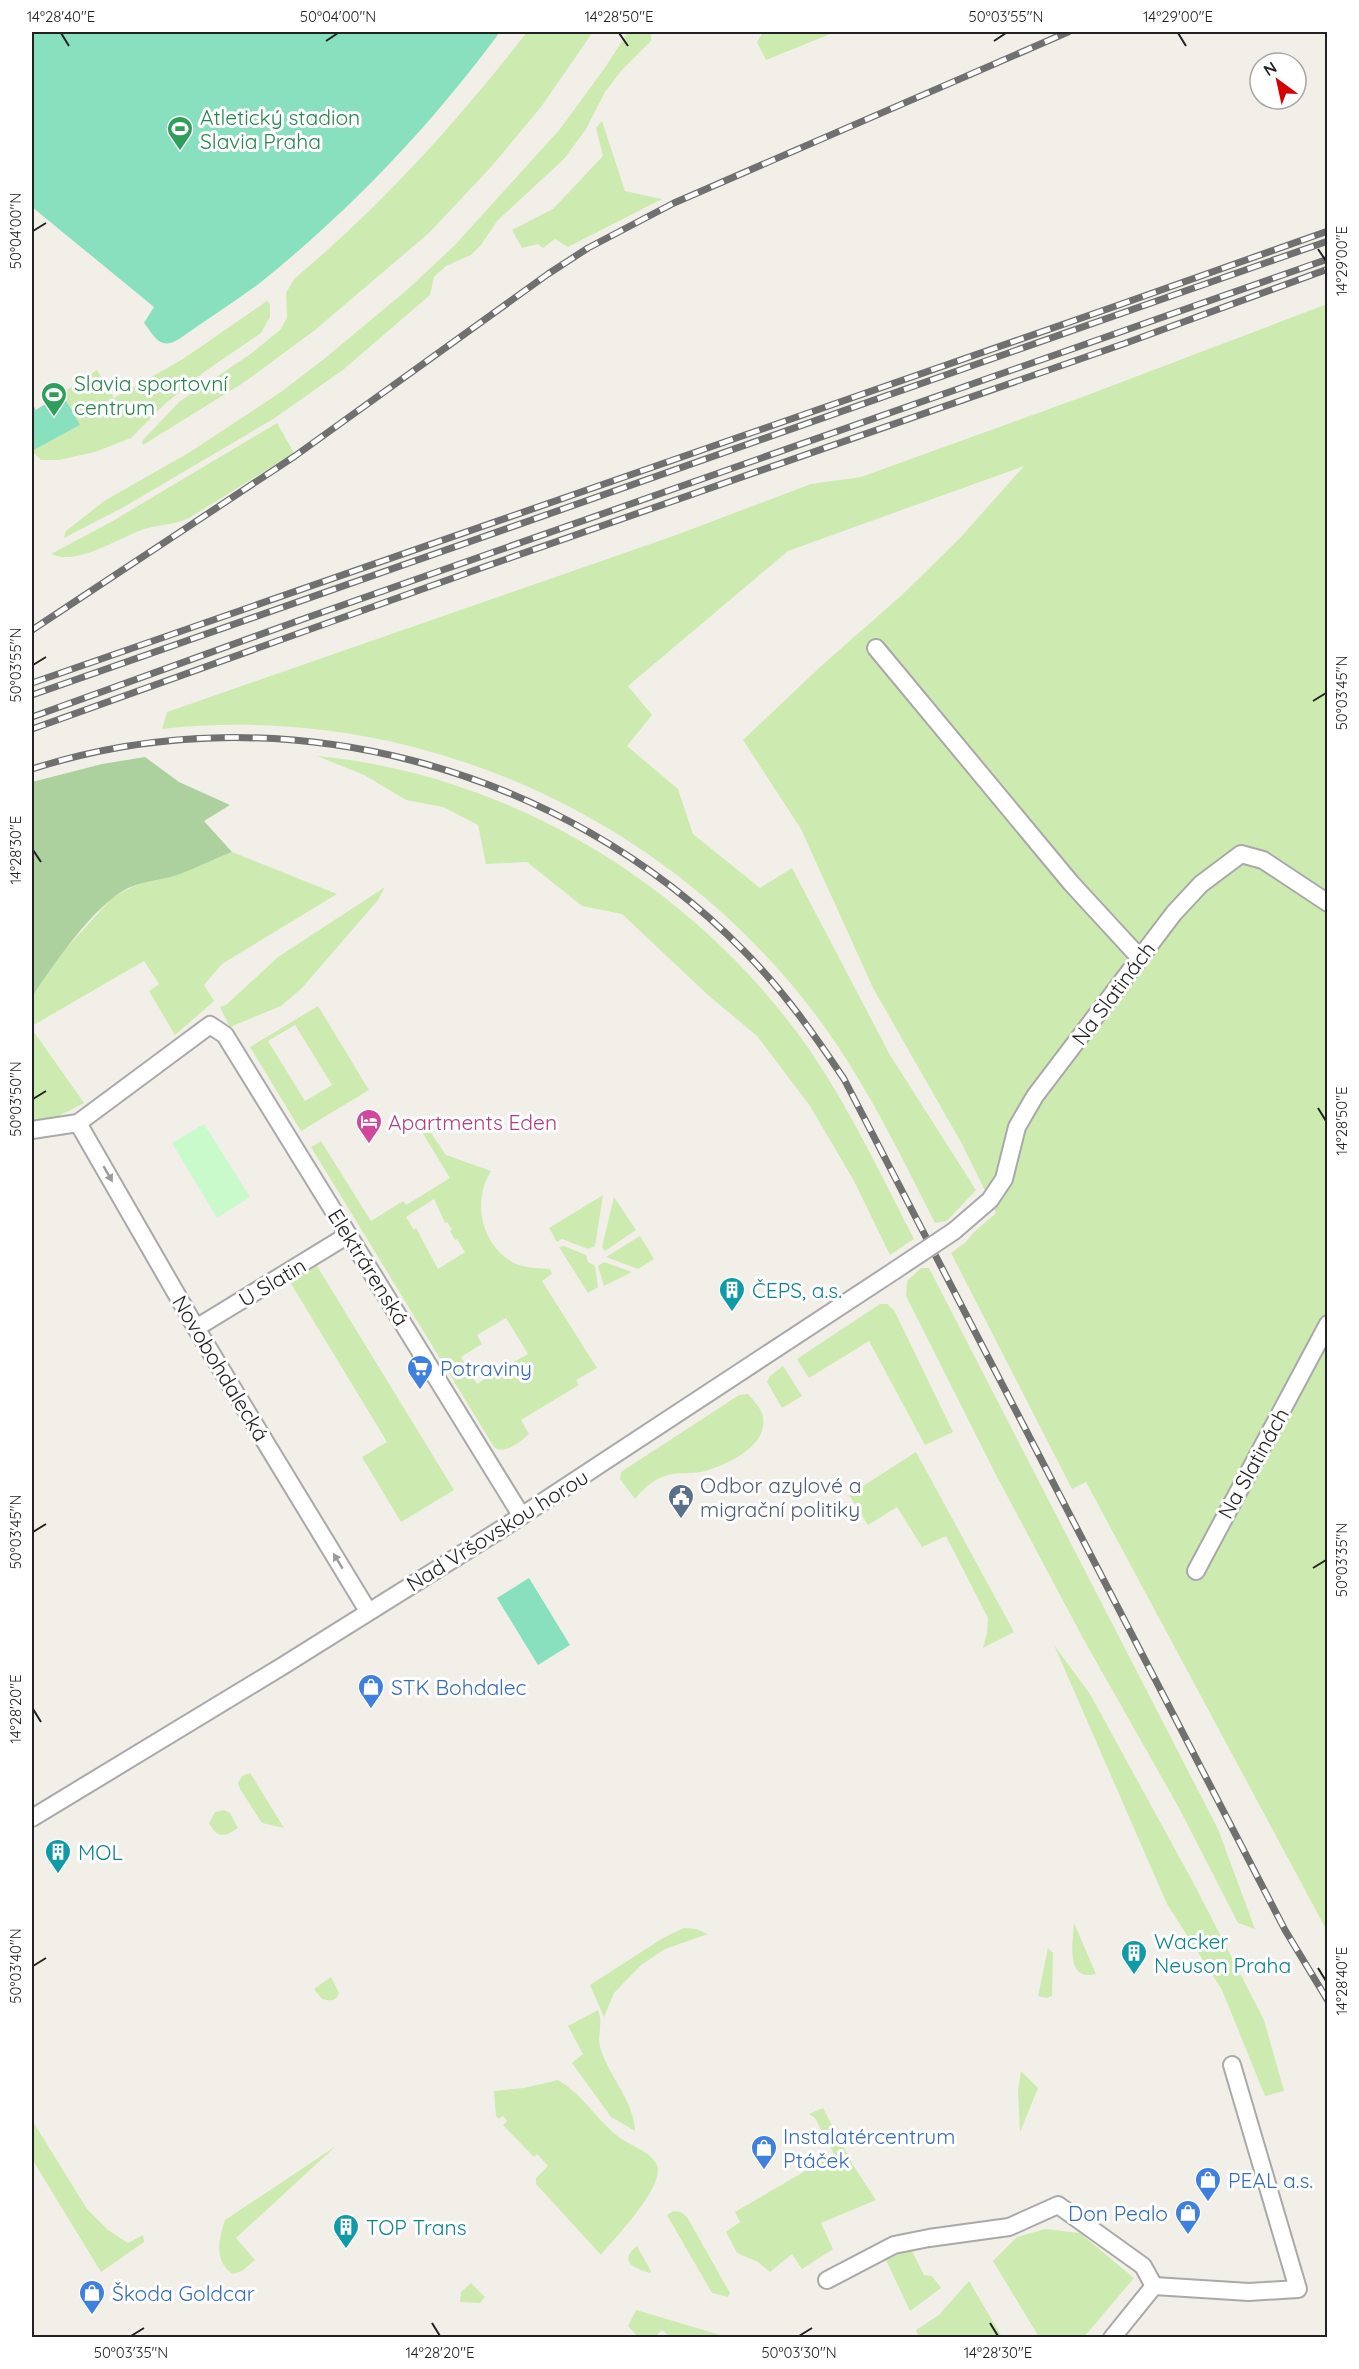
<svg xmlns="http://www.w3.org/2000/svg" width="1359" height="2369" font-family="Quicksand,sans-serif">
<rect width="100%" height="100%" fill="#f2efe9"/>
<!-- grass -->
<g fill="#cdebb0" fill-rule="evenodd">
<path d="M527 32H593L541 107 491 167 429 233 315 330 243 383 143 445 142 441 179 402 252 353 280 330 287 318 286 293 294 279C381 206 458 121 527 32Z"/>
<path d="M628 32H651V41L621 71 605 92 586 129 564 159 497 221 481 245 471 255 446 266 434 277 430 295 344 369 275 418 122 508 64 538 66 531 104 501 190 452 281 392 324 359 408 289 455 245 560 129 604 69Z"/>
<path d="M763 32H835L766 60 757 42Z"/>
<path d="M602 121 625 191 662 199 568 247 555 239 543 248 538 244 522 248 512 230 553 209 603 156 596 128Z"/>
<path d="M267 301 270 304V317L261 333 204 372 166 403 131 438 95 452 59 460H41L32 451 80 425 62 393 97 370 114 398 183 359Z"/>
<path d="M1327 304V1931L1086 1482 1072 1489 951 1253 966 1242 973 1233 996 1213 962 1144 873 988 801 829 743 740 820 667 903 594 960 538 1024 466 788 551 628 686 652 715 627 746 678 789 693 834 760 888 792 868 890 1055 976 1190 947 1221 935 1223C896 1146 859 1069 805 1001 652 808 407 702 162 729L167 712 676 535 811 484 861 477 1085 396Z"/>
<path d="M277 423 294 453 189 518C173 526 155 524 139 531 115 540 76 566 51 554L111 522Z"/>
<path d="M317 756C514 775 696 888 809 1049 850 1109 881 1175 914 1239L890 1255 854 1181 810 1106 757 1036 709 996 622 914 582 906 527 862 486 864 478 825 443 807 406 800 364 775Z"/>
<path d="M232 852 337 894 222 964 204 985 214 1001 175 1035 149 991 159 984 144 961 32 1026V997L59 956 112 898 130 888 153 879 175 875Z"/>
<path d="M385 887 378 900 302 988 281 1006 230 1027 220 1007 226 1005 278 957Z"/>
<path d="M318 1006 369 1090 301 1131 250 1047ZM295 1025 332 1085 305 1101 268 1041Z"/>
<path d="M32 1029 84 1103 51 1120 32 1125Z"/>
<path d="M429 1130 446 1155 491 1171C473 1200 480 1240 509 1260 520 1268 536 1268 550 1269L552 1274 542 1281 597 1368 576 1380 579 1385 521 1420 529 1434C521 1441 504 1456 494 1447L311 1147 321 1141 371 1221 403 1201 406 1205 450 1178 423 1134ZM434 1199 445 1223 447 1222 452 1229 450 1231 455 1240 457 1239 465 1252 438 1269 416 1228 414 1230 406 1217ZM506 1318 528 1354 505 1367 504 1366 477 1384 461 1357 482 1344 477 1335Z"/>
<path d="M603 1195 595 1246 588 1249 562 1239 557 1242 549 1228Z"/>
<path d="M614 1197 636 1230 605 1251 602 1247Z"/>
<path d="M640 1236 654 1259 638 1269 606 1257Z"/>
<path d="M564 1246 586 1255 588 1262 595 1266 598 1287 588 1293 559 1247Z"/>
<path d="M604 1262 632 1272 604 1286 598 1266Z"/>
<path d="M317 1266 454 1490 401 1522 362 1457 387 1442 290 1282Z"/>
<path d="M921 1268H929L1218 1829 1255 1929 1238 1923 1179 1808 1084 1640 995 1473 906 1296 907 1281Z"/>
<path d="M880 1304H887L894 1310 953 1432 925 1445 869 1341 809 1378 797 1359Z"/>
<path d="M783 1366 802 1396 782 1408 767 1382 770 1376Z"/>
<path d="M748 1394C753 1400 759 1406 762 1413 772 1446 725 1466 701 1472 690 1474 678 1472 668 1475 653 1479 644 1488 635 1499L620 1479 621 1472 739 1395Z"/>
<path d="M916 1452 1014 1632 983 1648 987 1633 988 1618 946 1536 922 1547 897 1507 868 1525 849 1495Z"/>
<path d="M1054 1645 1090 1694 1193 1882 1264 2020 1284 2091 1265 2096 1222 1990 1167 1904Z"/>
<path d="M250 1773 254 1779 284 1828 262 1823 240 1789 238 1783 242 1776Z"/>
<path d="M224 1810 230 1813 238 1828 228 1834 220 1835 214 1831 209 1823 215 1812Z"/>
<path d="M1074 1923 1096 1974C1065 1982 1073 1942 1074 1923Z"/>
<path d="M684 1928 696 1929 708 1934 665 1949 641 1965 614 1993 604 2017 590 1985 663 1938Z"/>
<path d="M1048 1948 1053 1953 1052 1996 1047 1998 1038 1996Z"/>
<path d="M331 1977 339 1993C336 2002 330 2001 322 1999L314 1989Z"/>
<path d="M598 2010C604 2024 596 2036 601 2050 610 2078 634 2101 635 2131L611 2117 572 2063 583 2054 568 2026Z"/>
<path d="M1021 2071 1038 2088 1020 2132 1018 2091Z"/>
<path d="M558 2080C583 2095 593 2115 615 2134 627 2145 647 2149 656 2163 669 2183 614 2239 601 2255L536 2184V2178L548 2166 537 2154 534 2157 503 2125 507 2121 503 2116 499 2119 496 2116 494 2091 524 2088Z"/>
<path d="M823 2108 853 2165 876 2200 821 2223 833 2249 802 2269 792 2254 770 2272 758 2262 737 2253 726 2232 740 2222 735 2212 834 2154 815 2118 809 2114Z"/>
<path d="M32 2120 87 2209 108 2230 128 2243 143 2235 144 2242 101 2272 32 2159Z"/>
<path d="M336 2146 236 2238 255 2260 242 2271 233 2274C213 2261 219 2239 225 2220Z"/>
<path d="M674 2211 681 2212 687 2217 730 2293 728 2297 712 2293 667 2215Z"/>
<path d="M1045 2229 1080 2233 1134 2278 1084 2337H1039L993 2261 1017 2237Z"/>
<path d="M637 2246 651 2271 650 2273C635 2269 617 2261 637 2246Z"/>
<path d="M912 2251 924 2275 932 2276 941 2288 910 2311 886 2260 898 2254Z"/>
<path d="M969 2281 1002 2337H919L916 2330 939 2315Z"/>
<path d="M471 2283 485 2297 480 2303 460 2302 461 2292Z"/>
<path d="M636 2310 724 2336 725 2337H670L662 2330 655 2337H638L628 2326Z"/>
</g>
<!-- forest -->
<path fill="#add19e" d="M145 757 179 782 230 805 204 821 232 852C214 859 196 868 177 875 161 880 144 881 128 888 94 905 53 965 32 997V782L102 764Z"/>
<!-- park -->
<path fill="#c8facc" d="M204 1124 250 1197 217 1218 172 1143Z"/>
<!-- pitch -->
<g fill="#88e0be">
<path d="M32 32H500C431 125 352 209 261 282 235 302 206 320 179 339 160 351 155 337 144 323L154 307 32 207Z"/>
<path d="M62 393 80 425 32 451V404L36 410Z"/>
<path d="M529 1578 570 1645 538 1665 497 1598Z"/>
</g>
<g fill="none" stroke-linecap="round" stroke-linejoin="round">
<defs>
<g id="minor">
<path d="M876 648 1071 883 1140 958"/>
<path d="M78 1123 196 1328 368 1611"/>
<path d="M32 1130 78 1123 210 1025 225 1035 521 1515"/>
<path d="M954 1231 990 1200 1004 1179 1017 1127 1035 1096 1174 913 1201 884 1241 854 1263 860 1328 903"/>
<path d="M196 1328 348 1235"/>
<path d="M1196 1571 1328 1324"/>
<path d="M32 1818 281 1667 503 1528 894 1271"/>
<path d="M827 2280 894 2245 929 2238 1009 2227 1058 2205 1143 2266 1154 2286"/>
<path d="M1154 2286 1249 2292 1298 2289 1232 2065"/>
<path d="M1112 2338 1154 2286"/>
</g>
</defs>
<!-- minor casing -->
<use href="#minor" stroke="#a9a9a9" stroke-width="20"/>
<!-- minor -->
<use href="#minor" stroke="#fff" stroke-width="16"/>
<defs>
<g id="rail">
<path d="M32 630 295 456 548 274 588 248 674 203 1068 32"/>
<path d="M32 683 1113 307 1328 231"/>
<path d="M32 695 1328 241"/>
<path d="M32 717 306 618 1328 259"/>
<path d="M32 729 481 568 1126 343 1328 269"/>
<path d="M32 769C279 689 562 766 743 950 782 989 814 1034 844 1079L1285 1930 1328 2001"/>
</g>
</defs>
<!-- rail casing -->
<use href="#rail" stroke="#707070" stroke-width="7"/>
<!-- rail -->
<use href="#rail" stroke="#fff" stroke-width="4.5" stroke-dasharray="14" stroke-linecap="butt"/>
<defs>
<path id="minor-bridge" d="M894 1271 954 1231"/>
</defs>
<!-- minor-bridge casing -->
<use href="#minor-bridge" stroke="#a9a9a9" stroke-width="20" stroke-linecap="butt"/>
<!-- minor-bridge -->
<use href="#minor-bridge" stroke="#fff" stroke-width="16"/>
</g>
<!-- one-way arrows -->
<defs><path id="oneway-solid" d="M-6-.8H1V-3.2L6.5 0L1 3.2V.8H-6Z" transform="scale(1.5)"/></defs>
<g fill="#9c9c9c">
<use href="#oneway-solid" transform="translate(108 1174) rotate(60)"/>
<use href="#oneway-solid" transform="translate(338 1561) rotate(-121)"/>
</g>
<!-- ticks -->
<path fill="none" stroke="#222" stroke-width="2" d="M61 33 69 46M619 33 628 46M1178 33 1186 46M326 41 338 33M994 41 1006 33M33 231 46 223M1318 249 1326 261M33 665 46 657M1313 701 1326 693M33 850 41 862M33 1099 46 1091M1318 1108 1326 1121M33 1532 46 1524M1313 1568 1326 1560M33 1709 41 1722M33 1966 46 1958M1318 1968 1326 1981M432 2323 440 2336M990 2323 998 2336M131 2336 144 2328M799 2336 812 2328"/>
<!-- icons -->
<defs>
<symbol id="stadium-pin" viewBox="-11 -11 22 30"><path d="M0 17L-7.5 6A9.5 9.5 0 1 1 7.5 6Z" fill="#2e9e5b" stroke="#fff"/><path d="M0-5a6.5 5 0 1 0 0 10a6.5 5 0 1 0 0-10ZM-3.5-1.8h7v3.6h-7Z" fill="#fff"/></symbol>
<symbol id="hotel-pin" viewBox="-11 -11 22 30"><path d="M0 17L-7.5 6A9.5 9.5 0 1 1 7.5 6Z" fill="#d1479c" stroke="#fff"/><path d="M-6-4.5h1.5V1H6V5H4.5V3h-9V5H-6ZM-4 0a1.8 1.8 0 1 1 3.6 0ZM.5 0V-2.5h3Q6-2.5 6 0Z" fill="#fff"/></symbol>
<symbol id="building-pin" viewBox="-11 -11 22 30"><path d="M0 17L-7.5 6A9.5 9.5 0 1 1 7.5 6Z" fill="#0f9aa8" stroke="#fff"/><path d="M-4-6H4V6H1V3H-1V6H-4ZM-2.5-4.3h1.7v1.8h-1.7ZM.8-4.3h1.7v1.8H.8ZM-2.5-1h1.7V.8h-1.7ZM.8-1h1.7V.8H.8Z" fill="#fff"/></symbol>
<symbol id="supermarket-pin" viewBox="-11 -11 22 30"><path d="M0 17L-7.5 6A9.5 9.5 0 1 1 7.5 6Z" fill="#3f7fe0" stroke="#fff"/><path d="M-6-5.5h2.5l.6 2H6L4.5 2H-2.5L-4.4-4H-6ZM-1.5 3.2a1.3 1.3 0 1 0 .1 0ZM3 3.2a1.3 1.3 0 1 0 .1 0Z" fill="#fff"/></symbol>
<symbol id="civic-pin" viewBox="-11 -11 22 30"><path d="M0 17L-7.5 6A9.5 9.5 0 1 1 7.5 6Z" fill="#5c6f8a" stroke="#fff"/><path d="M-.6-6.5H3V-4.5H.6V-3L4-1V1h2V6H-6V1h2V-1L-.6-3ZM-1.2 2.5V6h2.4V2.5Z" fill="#fff"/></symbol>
<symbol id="shop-pin" viewBox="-11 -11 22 30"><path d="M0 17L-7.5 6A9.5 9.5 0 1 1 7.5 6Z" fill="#3f7fe0" stroke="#fff"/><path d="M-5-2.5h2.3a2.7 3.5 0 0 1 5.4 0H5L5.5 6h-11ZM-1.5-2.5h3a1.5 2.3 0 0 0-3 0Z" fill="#fff"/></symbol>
</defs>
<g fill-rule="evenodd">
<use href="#stadium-pin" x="165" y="114" width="30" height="40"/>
<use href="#stadium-pin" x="39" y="380" width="30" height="40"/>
<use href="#hotel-pin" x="354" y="1107" width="30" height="40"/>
<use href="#building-pin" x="717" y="1275" width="30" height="40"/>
<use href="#supermarket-pin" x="405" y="1353" width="30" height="40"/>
<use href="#civic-pin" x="666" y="1482" width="30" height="40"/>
<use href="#shop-pin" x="356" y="1672" width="30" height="40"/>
<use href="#building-pin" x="43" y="1837" width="30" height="40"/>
<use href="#building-pin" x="1119" y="1938" width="30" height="40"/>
<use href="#shop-pin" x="749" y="2133" width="30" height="40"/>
<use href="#shop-pin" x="1193" y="2165" width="30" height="40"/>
<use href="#shop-pin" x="1173" y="2198" width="30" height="40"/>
<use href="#building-pin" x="331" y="2212" width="30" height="40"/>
<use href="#shop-pin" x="77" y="2278" width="30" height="40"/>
</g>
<g text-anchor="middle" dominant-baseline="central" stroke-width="6" stroke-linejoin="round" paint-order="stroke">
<!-- leisure labels -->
<g font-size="21" fill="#27864d" stroke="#fff" text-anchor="start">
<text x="200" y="117">Atletický stadion<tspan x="200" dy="24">Slavia Praha</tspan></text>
<text x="74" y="383">Slavia sportovní<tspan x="74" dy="24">centrum</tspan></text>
</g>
<!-- street labels -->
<g font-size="21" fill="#222" stroke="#fff">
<text transform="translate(1113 993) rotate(-53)">Na Slatinách</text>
<text transform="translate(369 1267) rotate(58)">Elektrárenská</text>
<text transform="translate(272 1282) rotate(-31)">U Slatin</text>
<text transform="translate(221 1368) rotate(59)">Novobohdalecká</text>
<text transform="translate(1253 1463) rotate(-61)">Na Slatinách</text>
<text transform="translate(497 1530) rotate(-32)">Nad Vršovskou horou</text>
</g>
<!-- hotel labels -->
<g font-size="21" fill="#b23c85" stroke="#fff" text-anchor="start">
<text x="388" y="1122">Apartments Eden</text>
</g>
<!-- culture labels -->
<g font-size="21" fill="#0d838f" stroke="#fff" text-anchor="start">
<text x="752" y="1290">ČEPS, a.s.</text>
<text x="78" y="1852">MOL</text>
<text x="1154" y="1941">Wacker<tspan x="1154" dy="24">Neuson Praha</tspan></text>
<text x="366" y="2227">TOP Trans</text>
</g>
<!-- shop labels -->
<g font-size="21" fill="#366cbe" stroke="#fff" text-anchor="start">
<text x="440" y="1368">Potraviny</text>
<text x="391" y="1687">STK Bohdalec</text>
<text x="783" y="2136">Instalatércentrum<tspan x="783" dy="24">Ptáček</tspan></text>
<text x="1228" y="2180">PEAL a.s.</text>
<text x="1168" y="2213" text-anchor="end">Don Pealo</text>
<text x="112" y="2293">Škoda Goldcar</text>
</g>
<!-- service labels -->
<g font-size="21" fill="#4e5e75" stroke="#fff" text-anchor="start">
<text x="700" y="1485">Odbor azylové a<tspan x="700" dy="24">migrační politiky</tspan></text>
</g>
</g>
<!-- border -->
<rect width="1359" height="2369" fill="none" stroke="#ffffff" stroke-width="66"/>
<!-- north arrow -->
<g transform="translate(1278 81) rotate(327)"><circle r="28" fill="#ffffff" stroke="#a7a7a7" stroke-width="1.5"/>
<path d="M0-4.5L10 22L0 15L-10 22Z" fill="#d40000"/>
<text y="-9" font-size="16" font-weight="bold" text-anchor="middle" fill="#222222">N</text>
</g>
<rect x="33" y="33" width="1293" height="2303" fill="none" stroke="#222" stroke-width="2"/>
<g font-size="15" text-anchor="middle" fill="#222">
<text x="61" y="22">14°28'40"E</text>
<text x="338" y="22">50°04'00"N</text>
<text x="619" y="22">14°28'50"E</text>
<text x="1006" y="22">50°03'55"N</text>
<text x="1178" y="22">14°29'00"E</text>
<text transform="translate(16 231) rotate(-90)" y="5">50°04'00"N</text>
<text transform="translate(1342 261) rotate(-90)" y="5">14°29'00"E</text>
<text transform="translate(16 665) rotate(-90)" y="5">50°03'55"N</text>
<text transform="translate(1342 693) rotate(-90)" y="5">50°03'45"N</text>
<text transform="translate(16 850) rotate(-90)" y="5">14°28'30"E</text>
<text transform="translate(16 1099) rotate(-90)" y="5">50°03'50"N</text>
<text transform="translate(1342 1121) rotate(-90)" y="5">14°28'50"E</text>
<text transform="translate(16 1532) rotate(-90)" y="5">50°03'45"N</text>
<text transform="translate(1342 1560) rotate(-90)" y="5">50°03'35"N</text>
<text transform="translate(16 1709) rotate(-90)" y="5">14°28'20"E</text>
<text transform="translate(16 1966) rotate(-90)" y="5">50°03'40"N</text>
<text transform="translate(1342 1981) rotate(-90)" y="5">14°28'40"E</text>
<text x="131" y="2358">50°03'35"N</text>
<text x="440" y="2358">14°28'20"E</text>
<text x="799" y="2358">50°03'30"N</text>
<text x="998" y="2358">14°28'30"E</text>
</g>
</svg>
